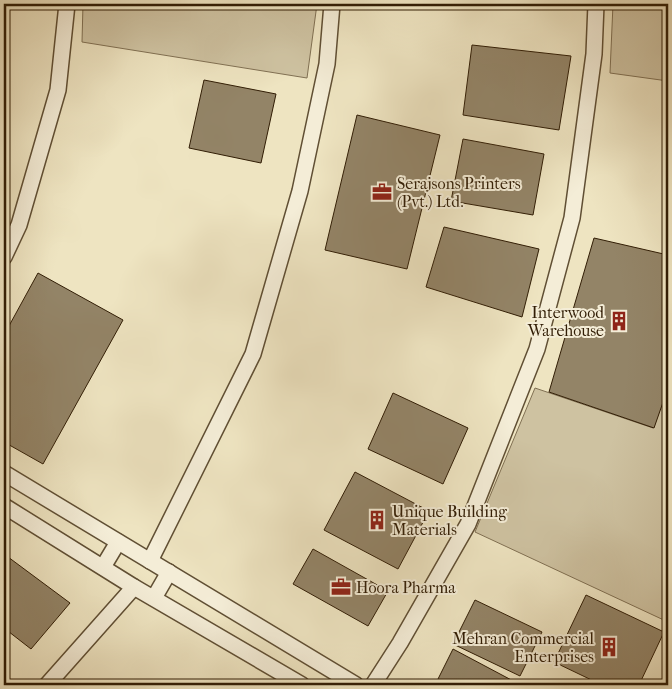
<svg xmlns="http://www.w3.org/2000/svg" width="672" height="689" font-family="'IM FELL French Canon',serif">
<rect width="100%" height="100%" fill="#eee4c1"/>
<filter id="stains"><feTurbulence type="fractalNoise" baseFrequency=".004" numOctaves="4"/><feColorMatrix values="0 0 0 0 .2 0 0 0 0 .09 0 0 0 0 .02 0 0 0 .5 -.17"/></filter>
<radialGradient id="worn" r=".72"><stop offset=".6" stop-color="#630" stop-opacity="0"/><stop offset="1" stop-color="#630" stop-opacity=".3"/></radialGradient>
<!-- green -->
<g fill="#cec2a1" stroke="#807053">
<path d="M83 4H317L307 78 82 42Z"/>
<path d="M613 4H668V81L610 73Z"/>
<path d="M535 388 653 428 668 388V622L475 532Z"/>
</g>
<!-- building -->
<g fill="#938467" stroke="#311d05">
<path d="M472 45 571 56 559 130 463 115Z"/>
<path d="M204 80 276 94 261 163 189 148Z"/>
<path d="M357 115 440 135 407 269 325 250Z"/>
<path d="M463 139 544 154 533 215 451 201Z"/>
<path d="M444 227 539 249 522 317 426 287Z"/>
<path d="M594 238 668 255V388L654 428 549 392Z"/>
<path d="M38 273 123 320 43 464 4 442V335Z"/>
<path d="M393 393 468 428 443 484 368 449Z"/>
<path d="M355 472 429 511 398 569 324 530Z"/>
<path d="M313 549 388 591 368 626 293 584Z"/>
<path d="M4 554 70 603 31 649 4 628Z"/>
<path d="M586 595 664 632 639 685H602L554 662Z"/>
<path d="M475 600 542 632 520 676 453 644Z"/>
<path d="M453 649 517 683 516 685H435Z"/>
</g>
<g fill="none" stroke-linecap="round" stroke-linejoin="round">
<defs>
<g id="minor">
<path d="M4 257 19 225 58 90 67 4"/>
<path d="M4 473 356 685"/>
<path d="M4 506 134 587 302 685"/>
<path d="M150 561 253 354 300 191 327 64 332 4"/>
<path d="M103 567 118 542"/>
<path d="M154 598 169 572"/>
<path d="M47 685 134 587"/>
<path d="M373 685 400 643 468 524 537 349 572 218 594 54 596 4"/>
</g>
</defs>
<!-- minor casing -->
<use href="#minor" stroke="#604f34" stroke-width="18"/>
<!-- minor -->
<use href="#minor" stroke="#f4edd7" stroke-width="15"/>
</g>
<!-- icons -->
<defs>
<symbol id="office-bare" viewBox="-9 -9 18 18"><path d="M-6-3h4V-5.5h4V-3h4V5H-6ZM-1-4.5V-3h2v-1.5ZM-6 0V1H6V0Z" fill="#8f2418" stroke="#f4edd7" stroke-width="2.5" paint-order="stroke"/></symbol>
<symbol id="building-bare" viewBox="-9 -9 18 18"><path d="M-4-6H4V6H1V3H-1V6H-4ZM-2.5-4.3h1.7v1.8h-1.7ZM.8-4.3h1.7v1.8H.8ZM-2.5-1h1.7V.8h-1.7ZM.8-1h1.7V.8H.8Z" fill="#8f2418" stroke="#f4edd7" stroke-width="2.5" paint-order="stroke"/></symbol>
</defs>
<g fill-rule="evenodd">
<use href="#office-bare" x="368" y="178" width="28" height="28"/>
<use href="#building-bare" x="605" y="307" width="28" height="28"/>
<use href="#building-bare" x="363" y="506" width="28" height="28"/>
<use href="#office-bare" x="327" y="573" width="28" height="28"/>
<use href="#building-bare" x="595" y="633" width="28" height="28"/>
</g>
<g text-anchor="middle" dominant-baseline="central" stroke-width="4" stroke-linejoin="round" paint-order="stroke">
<!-- poi labels -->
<g font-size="16" fill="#311d05" stroke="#f4edd7" text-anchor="start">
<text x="397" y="183">Serajsons Printers<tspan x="397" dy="18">(Pvt.) Ltd.</tspan></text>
<text x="604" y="312" text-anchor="end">Interwood<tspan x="604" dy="18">Warehouse</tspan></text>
<text x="392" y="511">Unique Building<tspan x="392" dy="18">Materials</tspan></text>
<text x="356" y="587">Hoora Pharma</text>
<text x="594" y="638" text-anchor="end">Mehran Commercial<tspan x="594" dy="18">Enterprises</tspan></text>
</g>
</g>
<!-- margin -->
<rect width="672" height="689" fill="none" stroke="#eee4c1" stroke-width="20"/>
<rect x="5" y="5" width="662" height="679" fill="none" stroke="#311d05" stroke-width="2.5"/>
<rect x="10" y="10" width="652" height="669" fill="none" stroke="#311d05"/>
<rect width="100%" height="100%" filter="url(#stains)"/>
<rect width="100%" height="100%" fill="url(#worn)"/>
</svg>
